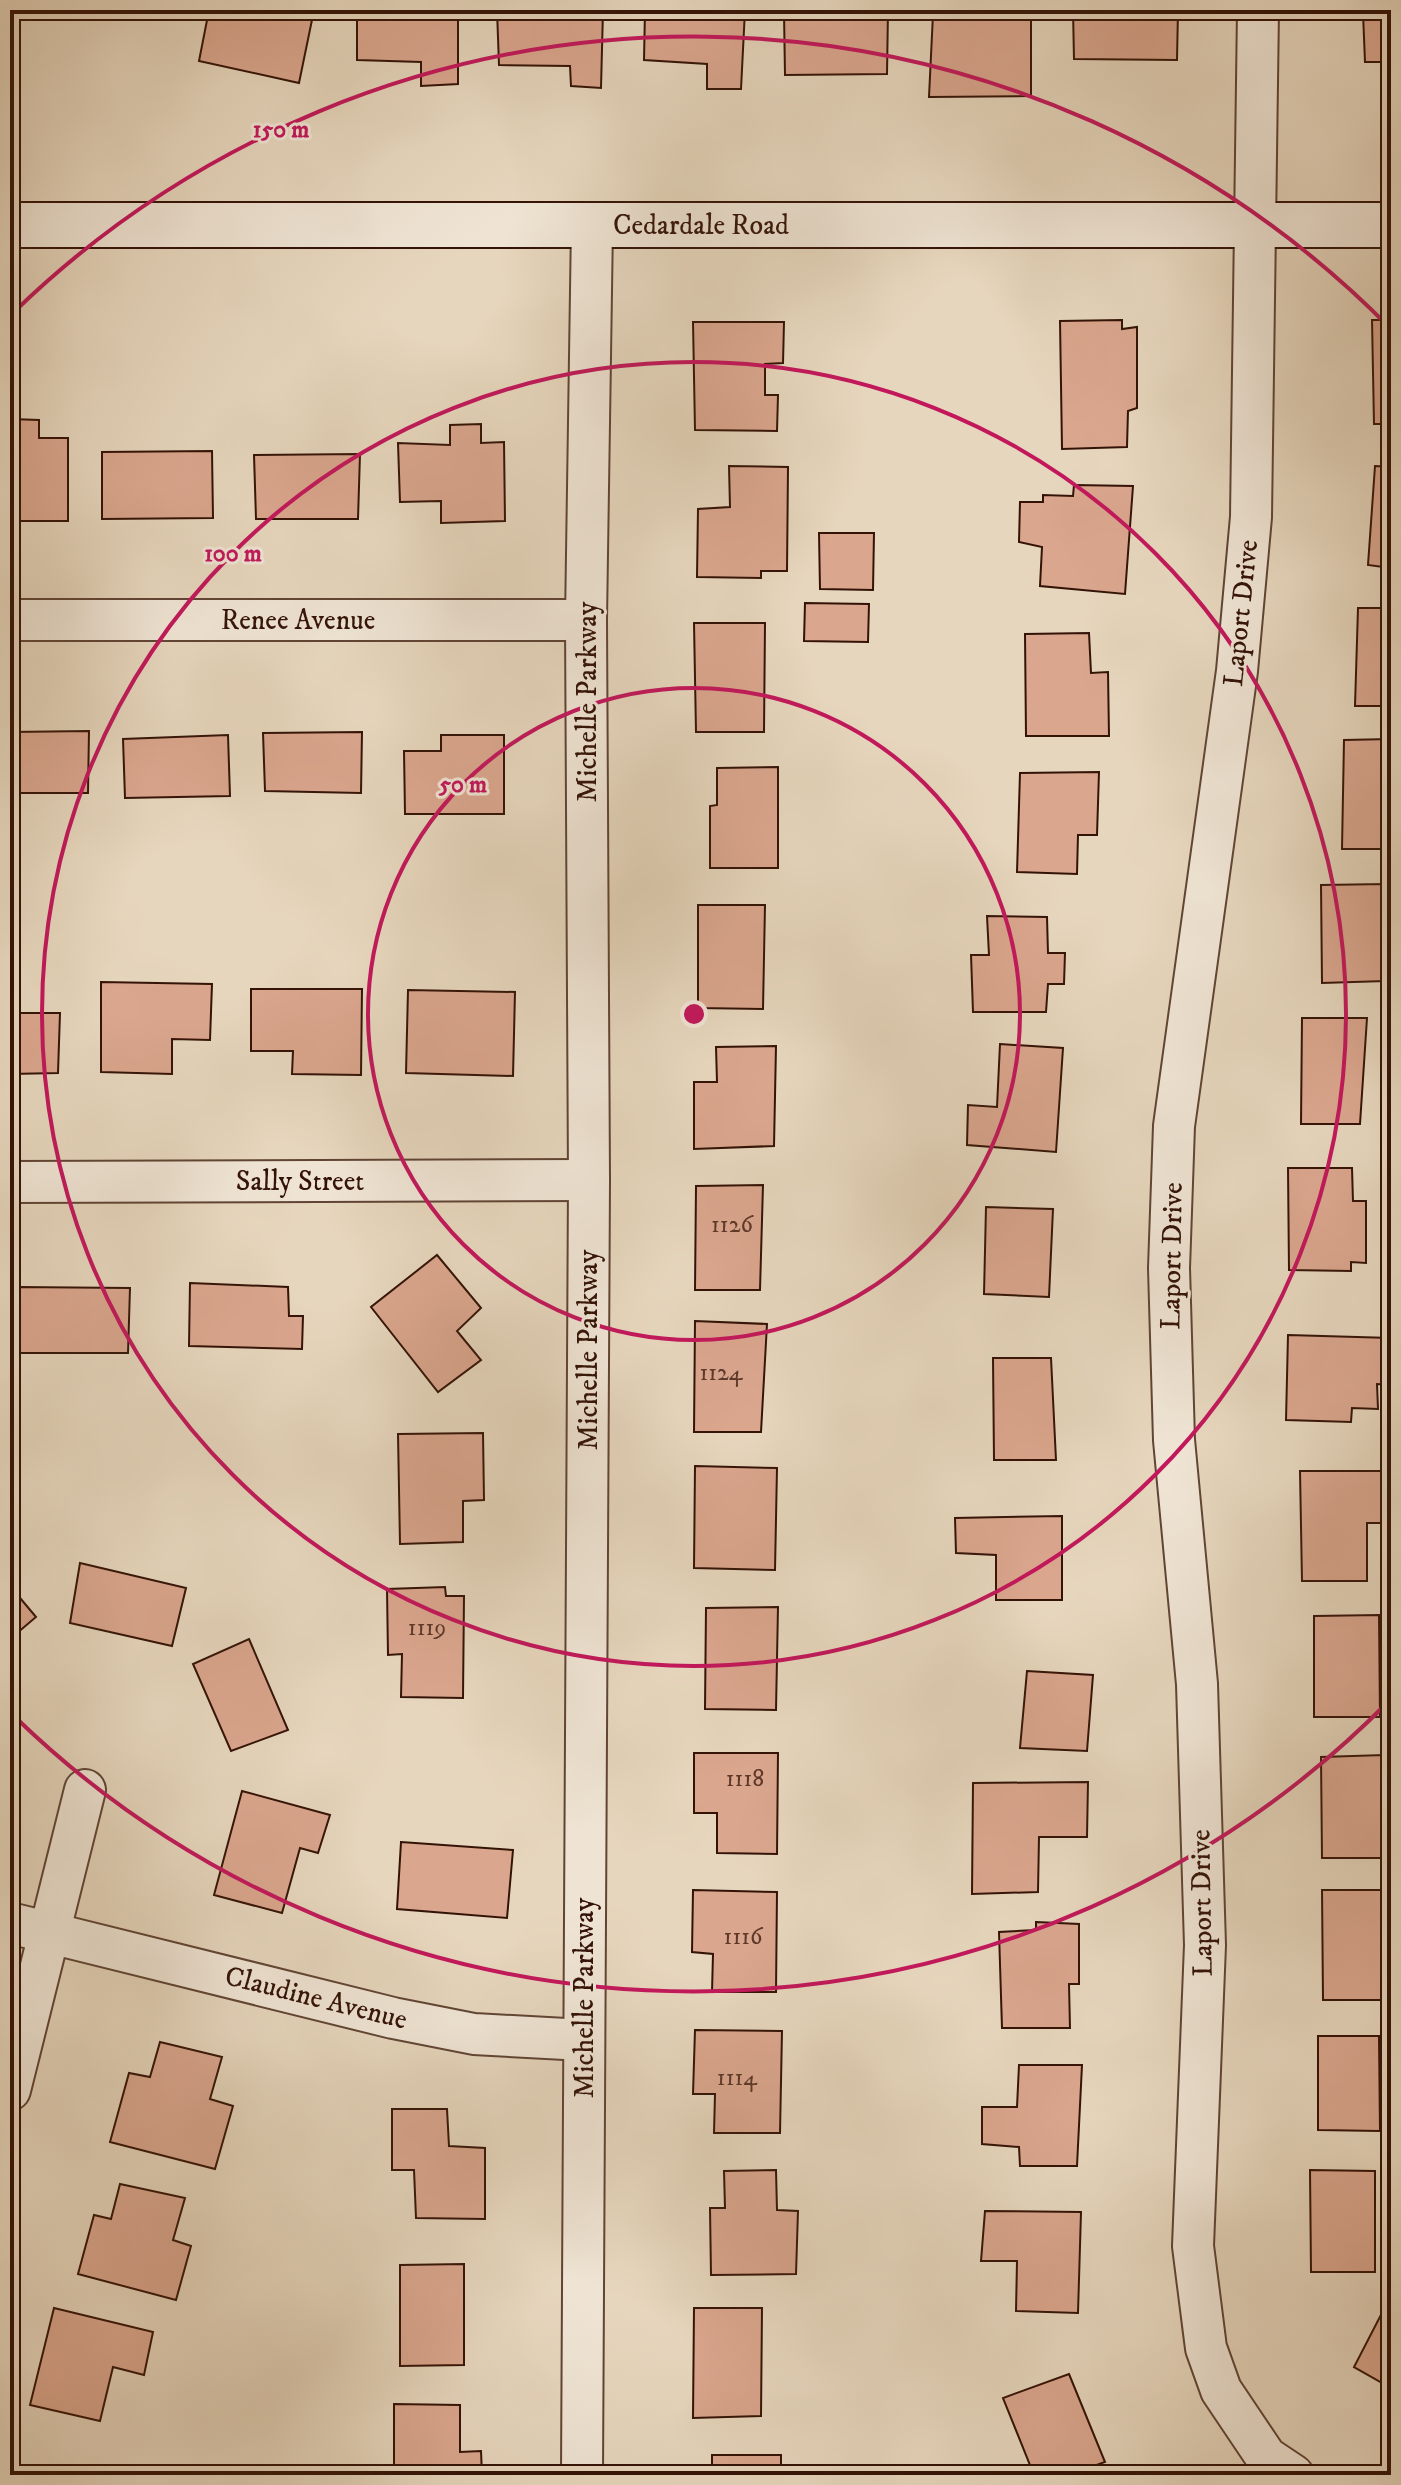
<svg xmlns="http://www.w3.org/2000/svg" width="1401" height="2485" font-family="'IM FELL DW Pica',serif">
<rect width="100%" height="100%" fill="#e6d6bd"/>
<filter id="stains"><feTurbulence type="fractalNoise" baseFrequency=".0025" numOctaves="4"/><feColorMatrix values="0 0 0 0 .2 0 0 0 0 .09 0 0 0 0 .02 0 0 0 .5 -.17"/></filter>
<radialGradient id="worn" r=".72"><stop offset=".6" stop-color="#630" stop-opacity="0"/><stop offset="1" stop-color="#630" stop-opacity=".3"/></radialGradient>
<!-- building -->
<g fill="#daa68e" stroke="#341307" stroke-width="2">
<path d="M209 10H286L313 15 299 83 199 61Z"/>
<path d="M357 10H458V84L421 86V62L357 60Z"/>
<path d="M497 10H603L601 88 571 86 570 66 499 65Z"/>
<path d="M645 10H745L741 89H707V64L644 60Z"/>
<path d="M825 10H888L887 74 785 75 784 13H825Z"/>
<path d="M972 10H1031V96L929 97 933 14 972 15Z"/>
<path d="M1073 10H1178L1177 60 1074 59Z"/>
<path d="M1391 12V112H1384L1382 62H1365L1363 13Z"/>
<path d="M1122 320V329L1137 327V408L1128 411 1127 447 1062 449 1060 321Z"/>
<path d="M1372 320H1391V424H1374Z"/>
<path d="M693 322H784L783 363 765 364V395H778L777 431 695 430Z"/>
<path d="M10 419 39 420V438H68V521H10Z"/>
<path d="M481 424V443L504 442 505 521 441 523V501L400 502 398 443 450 445V425Z"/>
<path d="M212 451 213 518 102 519V452Z"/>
<path d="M360 454 358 519H256L254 455Z"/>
<path d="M729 466 788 467 787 571H761V578L697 577 698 509 730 507Z"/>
<path d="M1375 466 1391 467V568L1368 565Z"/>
<path d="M1074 485 1133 486 1125 594 1040 586 1042 547 1019 542 1020 502H1043V495L1073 496Z"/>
<path d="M819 533H874L873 590 820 589Z"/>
<path d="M805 603 869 604 868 642 804 641Z"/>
<path d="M1358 608H1391V706H1355Z"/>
<path d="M694 623H765L764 732H696Z"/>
<path d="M1089 633 1091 673 1108 672 1109 736H1026L1025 634Z"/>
<path d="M89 731 88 793H10V732Z"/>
<path d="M362 732 361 793 265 791 263 733Z"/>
<path d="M228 735 230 796 125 798 123 739Z"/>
<path d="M441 735H504V814H405L404 751H441Z"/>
<path d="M1391 739V849H1342L1344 740Z"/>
<path d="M778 767V868H710V806L717 805V768Z"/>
<path d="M1099 772 1097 835H1078L1077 874 1017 872 1020 773Z"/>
<path d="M1386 884 1385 981 1322 983 1321 885Z"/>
<path d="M698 905H765L763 1009 698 1008Z"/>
<path d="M987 916 1047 917 1048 953H1065L1064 984H1048L1046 1012H973L971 955H989Z"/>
<path d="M101 982 212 984 210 1040 172 1039V1074L101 1072Z"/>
<path d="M251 989H362L361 1075 292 1074 293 1051H251Z"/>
<path d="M408 990 515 992 513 1076 406 1073Z"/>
<path d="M10 1013H60L58 1073 10 1074Z"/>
<path d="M1302 1018H1367L1360 1124H1301Z"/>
<path d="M1000 1044 1063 1048 1056 1152 967 1145 968 1105 997 1107Z"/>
<path d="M776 1046 774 1146 694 1149V1082H717L716 1047Z"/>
<path d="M1288 1168H1352L1353 1201H1366V1263L1351 1262V1271L1289 1270Z"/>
<path d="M763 1185 760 1290H695L696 1186Z"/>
<path d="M986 1207 1053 1209 1049 1297 984 1294Z"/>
<path d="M437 1255 481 1308 457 1331 481 1360 438 1392 371 1307Z"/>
<path d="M190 1283 288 1287 289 1316H303L302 1349 189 1346Z"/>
<path d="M18 1287 130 1288 128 1353H18Z"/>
<path d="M695 1321 767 1324 761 1432H694Z"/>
<path d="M1288 1335 1391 1338V1385L1377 1384 1378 1409 1352 1408 1351 1422 1286 1420Z"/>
<path d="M993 1358H1051L1056 1460H994Z"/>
<path d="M483 1433 484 1500 463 1501V1542L400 1544 398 1434Z"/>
<path d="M695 1466 777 1468 775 1570 694 1568Z"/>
<path d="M1300 1471H1391V1523H1367V1581H1302Z"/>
<path d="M1062 1516V1600H996V1555L956 1553 955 1518Z"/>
<path d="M80 1563 186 1588 172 1646 70 1623Z"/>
<path d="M10 1586 36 1617 10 1639Z"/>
<path d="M445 1587 446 1596H464L463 1698 401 1697 402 1654 388 1655 387 1589Z"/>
<path d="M778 1607 776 1710 705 1709 706 1608Z"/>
<path d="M1379 1615 1380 1717H1314V1616Z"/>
<path d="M249 1639 288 1730 231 1751 193 1664Z"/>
<path d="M1027 1671 1093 1675 1087 1751 1020 1748Z"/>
<path d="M694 1753H778L777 1854 717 1853V1813H694Z"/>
<path d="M1384 1755 1385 1858H1322L1321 1757Z"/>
<path d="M1088 1782 1087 1837H1039L1038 1892 972 1894 973 1783Z"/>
<path d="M242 1791 330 1815 318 1853 300 1848 282 1913 214 1895Z"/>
<path d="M401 1842 513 1850 507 1918 397 1909Z"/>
<path d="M693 1890 777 1892 776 1992H712L713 1954 692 1952Z"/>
<path d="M1322 1890H1387V2000H1323Z"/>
<path d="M1036 1922 1079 1924V1984H1069L1070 2028H1002L999 1932 1036 1930Z"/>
<path d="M695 2030 782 2031 780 2133H714L715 2094H693Z"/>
<path d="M1318 2036H1379L1380 2131 1318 2130Z"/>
<path d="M160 2042 222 2057 210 2099 233 2106 215 2169 110 2142 129 2073 150 2077Z"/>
<path d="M1019 2065H1082L1077 2166H1020L1019 2147 982 2144V2107H1017Z"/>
<path d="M392 2109H447L449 2146 485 2148V2219L416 2218 414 2170H392Z"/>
<path d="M776 2170 777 2210 798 2211 796 2274 711 2275 710 2208H725L724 2171Z"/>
<path d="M1310 2170 1375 2171V2272H1311Z"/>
<path d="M120 2184 185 2198 173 2240 191 2246 176 2300 78 2274 94 2215 111 2219Z"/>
<path d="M985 2211 1081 2212 1078 2313 1016 2311 1017 2261H981Z"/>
<path d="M464 2264V2365L400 2366V2265Z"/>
<path d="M54 2308 153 2332 144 2375 113 2367 100 2421 30 2405Z"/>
<path d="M694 2308H762L761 2416 693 2418Z"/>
<path d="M1384 2309 1391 2313V2388L1354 2367Z"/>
<path d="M1069 2374 1105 2462 1069 2475H1034L1003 2398Z"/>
<path d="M394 2404 460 2405V2452L481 2451 482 2475H394Z"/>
<rect x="712" y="2455" width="69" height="20"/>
</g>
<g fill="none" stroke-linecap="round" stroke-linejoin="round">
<defs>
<g id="street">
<path d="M1258 10 1251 517 1237 671 1174 1126 1169 1268 1174 1440 1197 1684 1205 1945 1193 2246 1206 2348 1221 2390 1266 2457 1293 2475"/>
<path d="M10 620H586"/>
<path d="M10 1182 589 1180"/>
<path d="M10 1923 393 2018 474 2034 584 2040"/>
<path d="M10 2090 85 1790"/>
<path d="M582 2475 589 1180 586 620 592 225"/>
</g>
<path id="secondary" d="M10 225H1391"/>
</defs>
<!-- street casing -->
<use href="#street" stroke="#604434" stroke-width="44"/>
<!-- secondary casing -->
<use href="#secondary" stroke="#341307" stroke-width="48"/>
<!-- street -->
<use href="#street" stroke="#efe4d4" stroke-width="40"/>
<!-- secondary -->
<use href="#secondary" stroke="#efe4d4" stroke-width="44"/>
</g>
<!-- distance rings -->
<g fill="none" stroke="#c2185b" stroke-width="4">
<circle cx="694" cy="1014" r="326"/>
<circle cx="694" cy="1014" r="652"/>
<path d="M1391 1699A977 977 0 0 1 15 1717M15 311A977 977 0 0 1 1391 329"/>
</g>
<g text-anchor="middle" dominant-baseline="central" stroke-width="6" stroke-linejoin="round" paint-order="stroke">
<!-- number labels -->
<g font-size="24" fill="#5e3829">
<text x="732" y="1225">1126</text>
<text x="721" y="1373">1124</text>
<text x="427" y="1628">1119</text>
<text x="745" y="1779">1118</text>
<text x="743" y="1937">1116</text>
<text x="737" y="2078">1114</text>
</g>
<!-- street labels -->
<g font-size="28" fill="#341307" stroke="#efe4d4">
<text x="701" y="225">Cedardale Road</text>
<text transform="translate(1241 613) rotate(-84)">Laport Drive</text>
<text x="298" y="620">Renee Avenue</text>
<text transform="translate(587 702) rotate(-90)">Michelle Parkway</text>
<text x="300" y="1181">Sally Street</text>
<text transform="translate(1172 1256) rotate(-89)">Laport Drive</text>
<text transform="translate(588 1350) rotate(-90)">Michelle Parkway</text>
<text transform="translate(1202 1903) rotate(-91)">Laport Drive</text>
<text transform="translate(316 1998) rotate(14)">Claudine Avenue</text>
<text transform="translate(584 1998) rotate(-90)">Michelle Parkway</text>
</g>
</g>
<circle cx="694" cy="1014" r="12" fill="#c2185b" stroke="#efe4d4" stroke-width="4"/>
<g font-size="24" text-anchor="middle" font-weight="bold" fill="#c2185b" stroke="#efe4d4" stroke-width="6" stroke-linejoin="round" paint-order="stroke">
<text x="281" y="137">150 m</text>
<text x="233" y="561">100 m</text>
<text x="463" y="792">50 m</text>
</g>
<!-- margin -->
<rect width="1401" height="2485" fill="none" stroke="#e6d6bd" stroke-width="40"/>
<rect x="12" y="12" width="1377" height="2461" fill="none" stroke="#341307" stroke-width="4"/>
<rect x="20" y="20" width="1361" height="2445" fill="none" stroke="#341307" stroke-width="2"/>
<rect width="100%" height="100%" filter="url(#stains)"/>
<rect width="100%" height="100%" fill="url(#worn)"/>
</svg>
